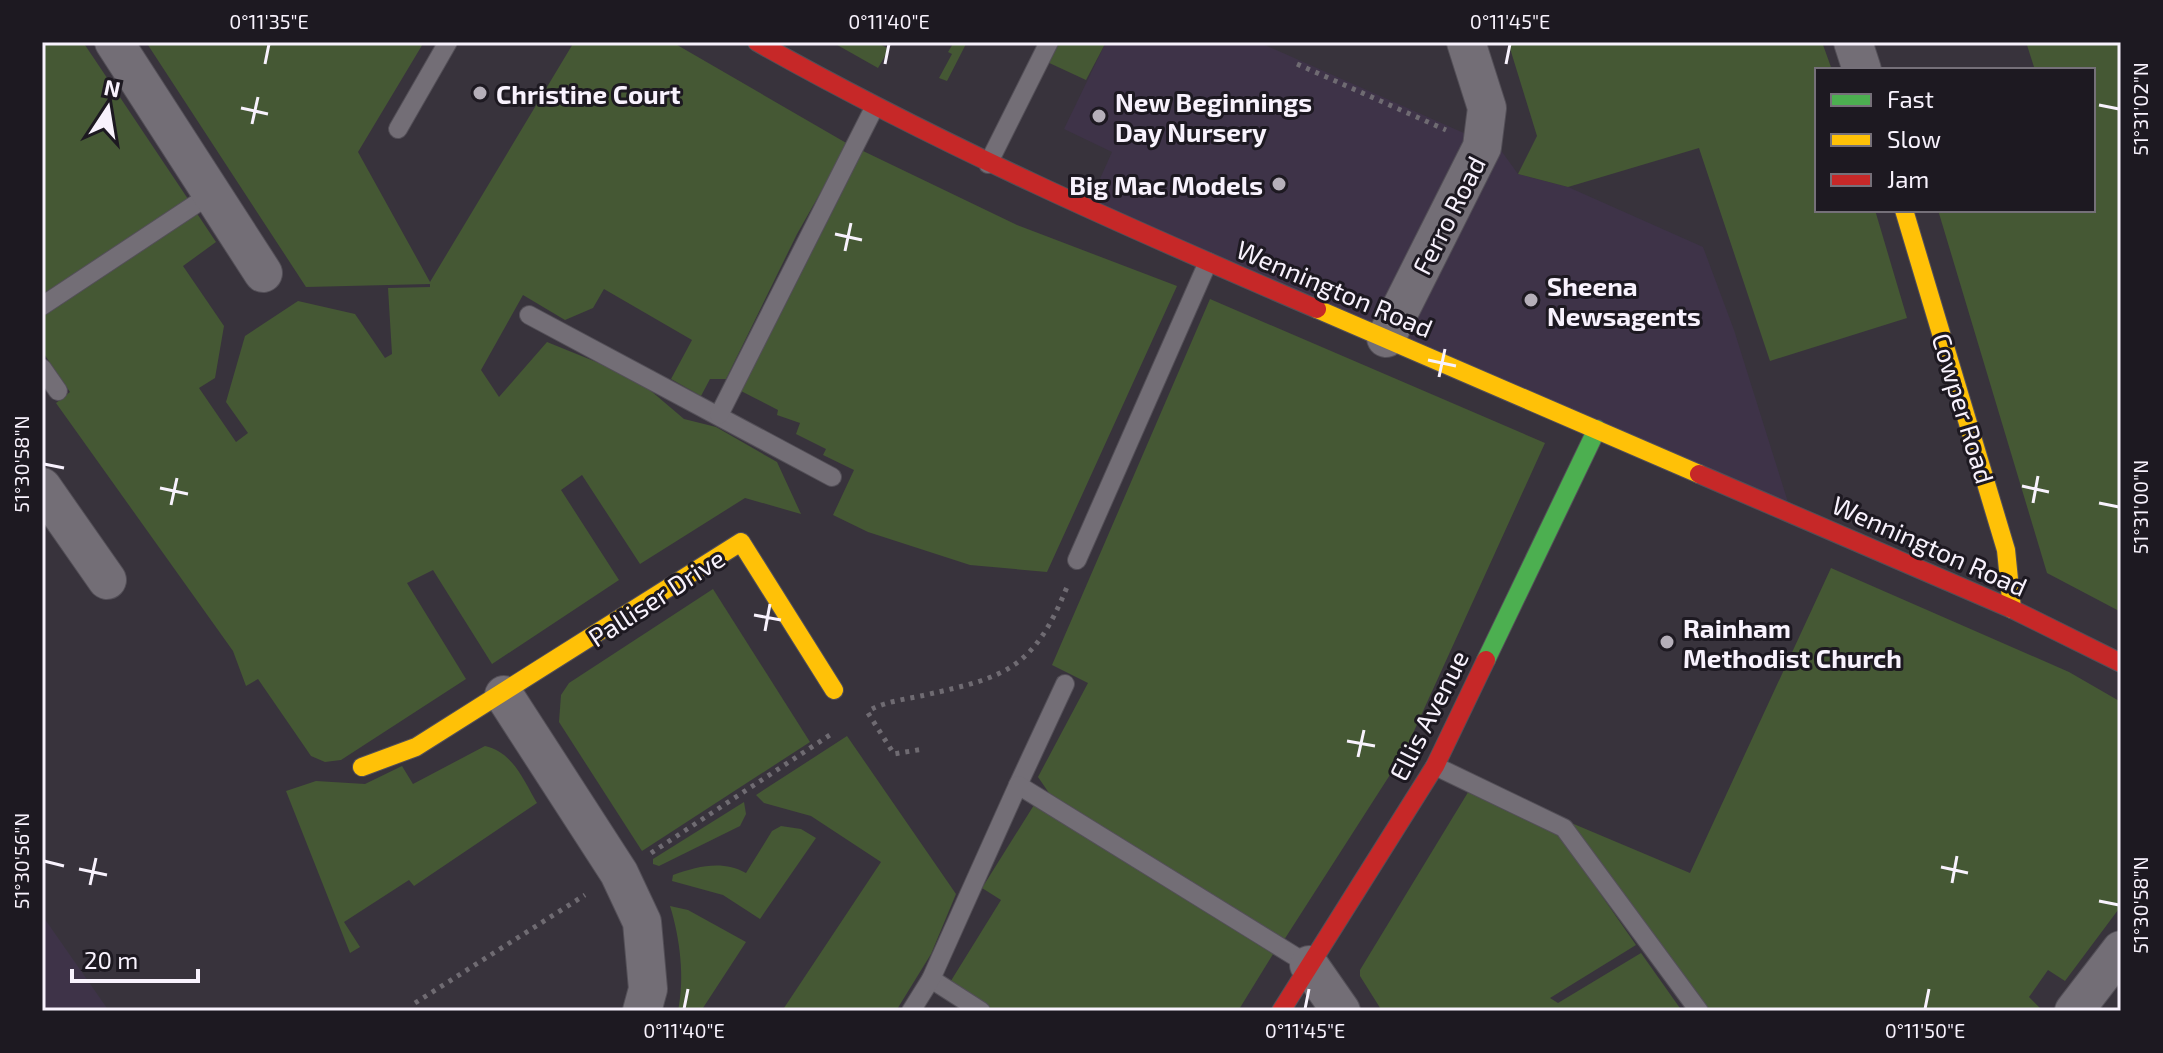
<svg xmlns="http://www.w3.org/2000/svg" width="2163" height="1053" font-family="'Exo 2',sans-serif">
<rect width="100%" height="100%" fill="#38333c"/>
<!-- built -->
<g fill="#3e3348">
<path d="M1106 42H1258L1500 149 1518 174 1568 187 1703 247 1734 330 1792 515 1086 210 1112 152 1064 129Z"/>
<path d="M42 915 109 1011H42Z"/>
</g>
<!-- green -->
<g fill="#455834">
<path d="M42 42H83L188 199 42 298Z"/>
<path d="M146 42H424L358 152 430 282 574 42H672L848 144 797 234 726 379H710L701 396 671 379 692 340 604 289 593 308 565 320 523 295 481 370 499 397 547 342 621 372 644 385 684 419 716 427 777 462 801 514 745 498 640 564 582 475 561 490 619 580 492 664 433 570 407 583 466 679 341 760 325 762 311 756 258 679 246 686 233 651 56 403 70 392 42 351V317L196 212 216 242 183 266 224 326 215 378 199 388 236 442 248 433 226 402 245 336 298 301 355 314 385 358 392 354 388 288 430 287V284L306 287Z"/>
<path d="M832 42H876L889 49 878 68Z"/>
<path d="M954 42H967L947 81 939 78 952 54 948 52Z"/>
<path d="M1055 42H1106L1086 80 1045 61Z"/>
<path d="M1508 42H1822L1832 70H1817V210H1875L1907 318 1770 361 1699 148 1568 187 1518 174 1537 136Z"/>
<path d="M2026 42H2121V612L2047 573 1938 210H2093V70H2035Z"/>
<path d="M861 150 1017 225 1177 286 1047 572 970 565 868 532 833 515 854 470 823 455 826 449 796 434 800 423 777 415 778 410 741 391Z"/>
<path d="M1210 299 1545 443 1404 753 1284 940 1049 793 1038 777 1088 683 1052 665Z"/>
<path d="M1831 568 2069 672 2121 702V906L2065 981 2048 970 2029 997 2043 1011H1706L1569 822 1690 873Z"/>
<path d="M713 589 810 742 642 851 559 722 561 695 569 683Z"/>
<path d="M847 736 956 894 931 954 896 1011H782L881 862 811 816 764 803 756 795Z"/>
<path d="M485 746C513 752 524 781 537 803L414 886 409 880 344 922 360 947 350 953 286 791 316 781 365 784 402 766 413 784Z"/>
<path d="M1470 789 1558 833 1636 945 1550 998 1558 1003 1641 953 1682 1011H1382L1360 976V970Z"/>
<path d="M744 802 746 814 740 826 659 866 653 864V859Z"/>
<path d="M1034 805 1275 951 1238 1011H993L949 984 1001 900 982 888Z"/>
<path d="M781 826 801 829 816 838 760 919 723 895 672 881 673 875C698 866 723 860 746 873L772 831Z"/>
<path d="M670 906 688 910 746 942 701 1011H678C685 978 680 938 670 906Z"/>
</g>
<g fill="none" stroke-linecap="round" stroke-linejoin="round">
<defs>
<g id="lane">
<path d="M398 129 448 42"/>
<path d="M988 164 1049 42"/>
<path d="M42 306 214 192"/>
<path d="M529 315 832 477"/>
<path d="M42 368 58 391"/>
<path d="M719 415 874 108"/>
<path d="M1077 560 1208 262"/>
<path d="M1435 766 1564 828 1699 1011"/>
<path d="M1018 785 1065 684"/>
<path d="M931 979 981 1011"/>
<path d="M911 1011 931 979 1018 785 1309 965"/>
</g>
<g id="street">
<path d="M114 42 263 273"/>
<path d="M1853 42 1862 70"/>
<path d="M1386 338 1482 147 1487 108 1466 42"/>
<path d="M42 487 107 580"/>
<path d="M504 695 619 873 642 922 648 989 642 1011"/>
<path d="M1309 965 1341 1011"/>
<path d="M2074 1011 2121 950"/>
</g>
<path id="fast" d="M1486 660 1597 429"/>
<g id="slow">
<path d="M1904 210 2006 550 2012 609"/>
<path d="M1317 309 1699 474"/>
<path d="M362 767 416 747 741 542 834 690"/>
</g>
<g id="jam">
<path d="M757 42C938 144 1126 227 1317 309"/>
<path d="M1699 474 2012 609 2121 663"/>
<path d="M1281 1011 1435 766 1486 660"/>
</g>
</defs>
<!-- lane casing -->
<use href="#lane" stroke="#534f57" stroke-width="20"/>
<!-- street casing -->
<use href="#street" stroke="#534f57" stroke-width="40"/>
<!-- fast casing -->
<use href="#fast" stroke="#534f57" stroke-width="20"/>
<!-- slow casing -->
<use href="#slow" stroke="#534f57" stroke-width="20"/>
<!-- jam casing -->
<use href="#jam" stroke="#534f57" stroke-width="20"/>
<!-- path -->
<g stroke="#6f6b72" stroke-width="5" stroke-dasharray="4 6" stroke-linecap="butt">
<path d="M1297 64 1446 130"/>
<path d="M872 709C887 701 908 699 925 695 1007 677 1034 668 1067 587"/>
<path d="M868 713 894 754 923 749"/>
<path d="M651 853 833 733"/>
<path d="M415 1003 585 895"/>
</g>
<!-- lane -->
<use href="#lane" stroke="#736e76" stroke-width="18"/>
<!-- street -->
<use href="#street" stroke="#736e76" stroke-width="38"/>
<!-- fast -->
<use href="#fast" stroke="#4caf50" stroke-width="18"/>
<!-- slow -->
<use href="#slow" stroke="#ffc107" stroke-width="18"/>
<!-- jam -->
<use href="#jam" stroke="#c62828" stroke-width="18"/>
</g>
<!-- ticks -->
<path fill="none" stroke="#f8f2fd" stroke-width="3" d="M265 64 269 44M885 64 889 44M1506 64 1510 44M2099 105 2119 109M241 108 268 114M252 124 258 97M835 234 862 240M845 251 851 223M1428 360 1456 366M1439 377 1445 349M44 464 64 468M2022 486 2049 492M160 488 188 494M2033 503 2038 476M2099 503 2119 507M171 505 177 478M754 615 781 620M765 631 770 604M1347 741 1375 746M1358 757 1364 730M44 861 64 866M1941 867 1968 873M79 869 107 875M1952 883 1957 856M90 885 96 858M2099 901 2119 905M684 1009 688 989M1305 1009 1309 989M1925 1009 1929 989"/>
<!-- markers -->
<g fill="#b5afb9" stroke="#1d1921" stroke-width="3">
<circle cx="480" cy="93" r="8"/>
<circle cx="1099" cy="116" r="8"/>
<circle cx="1279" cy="184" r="8"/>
<circle cx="1531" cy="300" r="8"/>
<circle cx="1667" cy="642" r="8"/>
</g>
<g text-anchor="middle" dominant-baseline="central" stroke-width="6" stroke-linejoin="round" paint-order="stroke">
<!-- poi labels -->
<g font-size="26" font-weight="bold" fill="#f8f2fd" stroke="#1d1921" text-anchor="start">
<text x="496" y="93">Christine Court</text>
<text x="1115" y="101">New Beginnings<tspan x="1115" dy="30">Day Nursery</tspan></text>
<text x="1263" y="184" text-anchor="end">Big Mac Models</text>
<text x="1547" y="285">Sheena<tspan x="1547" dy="30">Newsagents</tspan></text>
<text x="1683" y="627">Rainham<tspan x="1683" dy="30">Methodist Church</tspan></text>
</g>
<!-- street labels -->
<g font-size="26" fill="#f8f2fd" stroke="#1d1921">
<text transform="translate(1448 215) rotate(-63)">Ferro Road</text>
<text transform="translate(1335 288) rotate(23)">Wennington Road</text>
<text transform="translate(1964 408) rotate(73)">Cowper Road</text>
<text transform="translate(1930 545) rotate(24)">Wennington Road</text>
<text transform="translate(656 597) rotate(-33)">Palliser Drive</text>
<text transform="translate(1428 715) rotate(-63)">Ellis Avenue</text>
</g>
</g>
<!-- border -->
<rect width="2163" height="1053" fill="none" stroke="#1d1921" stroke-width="88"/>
<!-- legend -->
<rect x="1815" y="68" width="280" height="144" fill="#1d1921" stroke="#757079" stroke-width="2"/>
<rect x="1831" y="94" width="40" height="12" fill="#4caf50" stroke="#757079" stroke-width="2"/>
<text x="1887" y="108" font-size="24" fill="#f8f2fd">Fast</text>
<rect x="1831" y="134" width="40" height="12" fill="#ffc107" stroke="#757079" stroke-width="2"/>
<text x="1887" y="148" font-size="24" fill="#f8f2fd">Slow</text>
<rect x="1831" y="174" width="40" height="12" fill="#c62828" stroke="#757079" stroke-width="2"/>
<text x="1887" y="188" font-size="24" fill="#f8f2fd">Jam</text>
<!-- north arrow -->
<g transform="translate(108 108) rotate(12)" stroke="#1d1921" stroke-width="6" paint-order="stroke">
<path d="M0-6L14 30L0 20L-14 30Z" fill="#f8f2fd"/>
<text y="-12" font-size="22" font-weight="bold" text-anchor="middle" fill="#f8f2fd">N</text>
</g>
<!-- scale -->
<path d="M72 969v12h126v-12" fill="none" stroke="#f8f2fd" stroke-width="4"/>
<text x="84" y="969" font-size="24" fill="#f8f2fd" stroke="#1d1921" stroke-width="6" paint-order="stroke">20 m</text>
<rect x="44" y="44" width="2075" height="965" fill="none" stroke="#f8f2fd" stroke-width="3"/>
<g font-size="20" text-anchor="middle" fill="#f8f2fd">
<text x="269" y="29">0°11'35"E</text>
<text x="889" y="29">0°11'40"E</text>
<text x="1510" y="29">0°11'45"E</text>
<text transform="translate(2141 109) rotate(-90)" y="7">51°31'02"N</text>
<text transform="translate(22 464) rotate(-90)" y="7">51°30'58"N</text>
<text transform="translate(2141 507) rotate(-90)" y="7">51°31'00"N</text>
<text transform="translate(22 861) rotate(-90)" y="7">51°30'56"N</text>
<text transform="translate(2141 905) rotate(-90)" y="7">51°30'58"N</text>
<text x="684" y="1038">0°11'40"E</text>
<text x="1305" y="1038">0°11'45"E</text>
<text x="1925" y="1038">0°11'50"E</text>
</g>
</svg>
